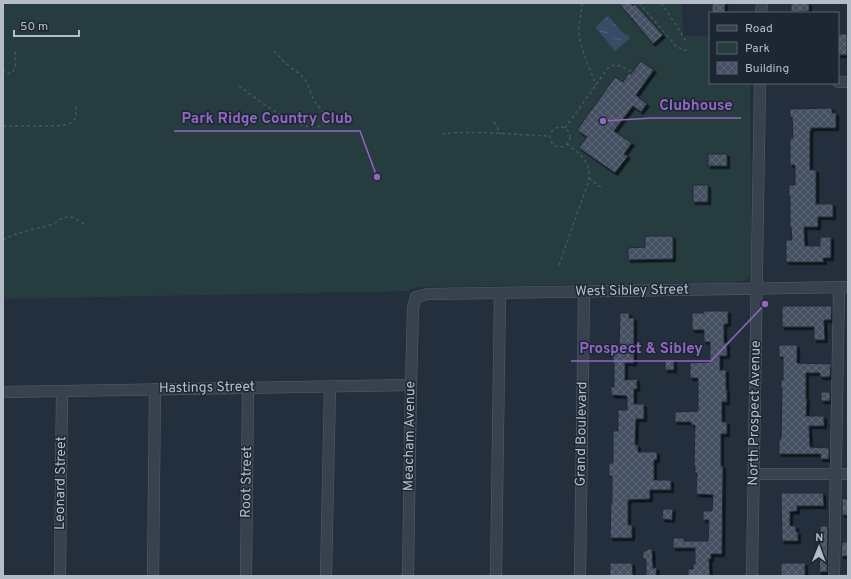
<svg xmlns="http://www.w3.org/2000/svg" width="851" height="579" font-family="Overpass,sans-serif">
<defs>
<pattern id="water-ripples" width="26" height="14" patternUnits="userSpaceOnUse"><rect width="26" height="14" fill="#394c67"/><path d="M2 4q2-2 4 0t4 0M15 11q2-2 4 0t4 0" fill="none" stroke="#53647b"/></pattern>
<pattern id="building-cross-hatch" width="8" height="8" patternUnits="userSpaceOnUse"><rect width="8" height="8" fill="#455162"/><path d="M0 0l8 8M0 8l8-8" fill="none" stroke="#5d6877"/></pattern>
<filter id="shadow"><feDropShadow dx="2.5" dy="2.5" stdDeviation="0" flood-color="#0009"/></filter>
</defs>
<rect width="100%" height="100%" fill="#242f3e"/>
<!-- green -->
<path fill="#263c3f" d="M3 3H682L683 36H710V83H750L752 272C750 280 741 282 733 283L419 287 411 289 408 291 3 299Z"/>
<!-- water -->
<path fill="url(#water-ripples)" d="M608 16 625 35 627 34 630 38 615 51 595 27Z"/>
<!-- building -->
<g fill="url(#building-cross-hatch)" stroke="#1f2835" filter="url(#shadow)">
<path d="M619 3H630L633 6 635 4 663 35 653 44Z"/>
<rect x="712" y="3" width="13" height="10"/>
<path d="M791 3H809V11L791 12Z"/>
<rect x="838" y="34" width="9" height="21"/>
<path d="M641 61 654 70 636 95 647 104 641 112 633 106 614 131 632 143 624 154 628 156 615 173 579 148 587 137 577 130 615 77 623 82 629 73 631 74Z"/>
<path d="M832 108V113H836V128H811V131H810V170H816V204H833V217H818V227H804L805 246H820V237H831V258H823L824 262H786V240H792L791 227H790V196H789V185H795V165H790V138H793L792 117 790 118V109Z"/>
<rect x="708" y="154" width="19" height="12"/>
<rect x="693" y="185" width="15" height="17"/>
<path d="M645 236H673V259L628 260V248L645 247Z"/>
<path d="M782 306H832L831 320H824L825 340H814V327H782Z"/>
<path d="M704 311H728V324H724V343H727V356H720V370H726V390H727V402H722V422H727V434H721V466H723L722 554H711V559H709L710 576H688V569H693V564H695V548H673V538H684V541H708L709 520H703V511H712L713 495 696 494 697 473H695V465H694L695 425H691V422H675V412L698 411V378H690V363L710 362V342H704V330H692V313H704Z"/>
<path d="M620 313H629V318H634V363H625V380L637 379V389H634V404H644V419H636L635 445H638V452H657V460H654V480H671V490H650V499L628 500V525H632V538H610L611 503H612V476H609V463H613V431H618V410H627V396L611 395V387H614V363H613V346H619Z"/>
<path d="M779 345H797V363L831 364 830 377H820V373H806V399H807L806 416H824V426H809L810 447 829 448V459H820L821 454H779V439H781L782 388H781V380H783V357H779Z"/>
<rect x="665" y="360" width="9" height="10"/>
<rect x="821" y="392" width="9" height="9"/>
<path d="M781 493H823L824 506H797V511L790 512V526H796V532H798V541H782Z"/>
<rect x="842" y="499" width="6" height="16"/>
<path d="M663 509H673L672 520 662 519Z"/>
<path d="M820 526H828L827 572H819L820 551H818V542H820Z"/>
<path d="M842 542H848V556H841Z"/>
<path d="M647 549H652L653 568H657L656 576H646V559H643V551H647Z"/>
<path d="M610 563H632L633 576H610Z"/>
<rect x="781" y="563" width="24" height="13"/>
</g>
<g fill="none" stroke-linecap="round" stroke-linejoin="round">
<defs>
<g id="minor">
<path d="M761 13 762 3"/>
<path d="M838 82H848"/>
<path d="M3 392 411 385"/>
<path d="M754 474H848"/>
<path d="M60 576 62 391"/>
<path d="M153 576 155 389"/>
<path d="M246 576 248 388"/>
<path d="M326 576 330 387"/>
<path d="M408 576 411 385 413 308 416 297 428 294 848 287"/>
<path d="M496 576 500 293"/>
<path d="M580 576 584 292"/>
<path d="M752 576 760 83"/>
<path d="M834 576 839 288"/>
</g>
</defs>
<!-- minor casing -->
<use href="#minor" stroke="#565f6c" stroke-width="12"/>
<!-- path -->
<g stroke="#44595c" stroke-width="1.5" stroke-dasharray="3 3" stroke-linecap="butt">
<path d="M582 3C582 13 578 24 579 34 581 50 590 69 596 85"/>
<path d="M639 3 676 46 683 50H687"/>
<path d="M661 3C670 16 679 29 687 43"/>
<path d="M631 4 632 3"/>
<path d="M3 69 4 71C17 81 16 58 15 51"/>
<path d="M239 86C254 97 304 137 322 125 331 118 319 108 315 102 310 94 309 84 303 77 299 73 294 70 289 66 283 61 279 56 274 51"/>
<path d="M494 122 501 134"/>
<path d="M3 126H57L69 124 75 119 76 116V103"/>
<circle cx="560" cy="137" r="10"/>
<path d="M565 128 608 68C617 61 626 69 635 74"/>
<path d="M442 134C478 130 514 135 550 136"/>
<path d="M589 178 602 188"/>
<path d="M3 240C18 231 34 230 50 225 56 223 61 218 67 217 73 216 79 221 84 224"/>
<path d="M559 265 588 183C592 163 582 155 567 144"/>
</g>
<!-- minor -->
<use href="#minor" stroke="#38414e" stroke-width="11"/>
</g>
<g text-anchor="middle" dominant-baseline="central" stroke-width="3" stroke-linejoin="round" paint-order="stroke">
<!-- street labels -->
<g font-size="14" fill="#b4bcc9" stroke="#1d2633">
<text transform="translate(632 291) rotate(-1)">West Sibley Street</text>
<text transform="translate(207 388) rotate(-1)">Hastings Street</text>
<text transform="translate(755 413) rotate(-89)">North Prospect Avenue</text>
<text transform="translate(582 434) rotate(-89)">Grand Boulevard</text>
<text transform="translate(410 436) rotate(-89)">Meacham Avenue</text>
<text transform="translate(247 482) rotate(-89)">Root Street</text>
<text transform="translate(61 483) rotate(-89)">Leonard Street</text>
</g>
</g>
<!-- callouts -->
<path fill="none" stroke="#9266c3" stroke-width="1.5" d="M603 121L652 118H741M377 177L360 131H174M765 304L711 361H571"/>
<g fill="#9266c3" stroke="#1d2633" stroke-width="1.5">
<circle cx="603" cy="121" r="4"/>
<circle cx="377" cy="177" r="4"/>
<circle cx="765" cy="304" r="4"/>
</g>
<g font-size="15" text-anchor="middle" font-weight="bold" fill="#9266c3" stroke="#1d2633" stroke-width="3" stroke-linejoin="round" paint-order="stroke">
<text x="696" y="110">Clubhouse</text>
<text x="267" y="123">Park Ridge Country Club</text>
<text x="641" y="353">Prospect &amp; Sibley</text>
</g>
<!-- border -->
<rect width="851" height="579" fill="none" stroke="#b4bcc9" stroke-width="8"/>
<!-- legend -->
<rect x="709" y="12" width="130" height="72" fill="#1d2633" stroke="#59626f"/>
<rect x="717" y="25" width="20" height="6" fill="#38414e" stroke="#59626f"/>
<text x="745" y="32" font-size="12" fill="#b4bcc9">Road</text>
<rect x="717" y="42" width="20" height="12" fill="#263c3f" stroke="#59626f"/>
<text x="745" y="52" font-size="12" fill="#b4bcc9">Park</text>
<rect x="717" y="62" width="20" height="12" fill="url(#building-cross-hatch)" stroke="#59626f"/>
<text x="745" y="72" font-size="12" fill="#b4bcc9">Building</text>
<!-- north arrow -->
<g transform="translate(819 547) rotate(1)" stroke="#1d2633" stroke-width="3" paint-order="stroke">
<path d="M0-3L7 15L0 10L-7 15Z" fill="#b4bcc9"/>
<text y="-6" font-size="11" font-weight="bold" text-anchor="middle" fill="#b4bcc9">N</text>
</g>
<!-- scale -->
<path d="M14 30v6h65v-6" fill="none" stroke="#b4bcc9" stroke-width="2"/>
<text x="20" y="30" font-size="12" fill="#b4bcc9" stroke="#1d2633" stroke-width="3" paint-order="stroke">50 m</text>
</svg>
